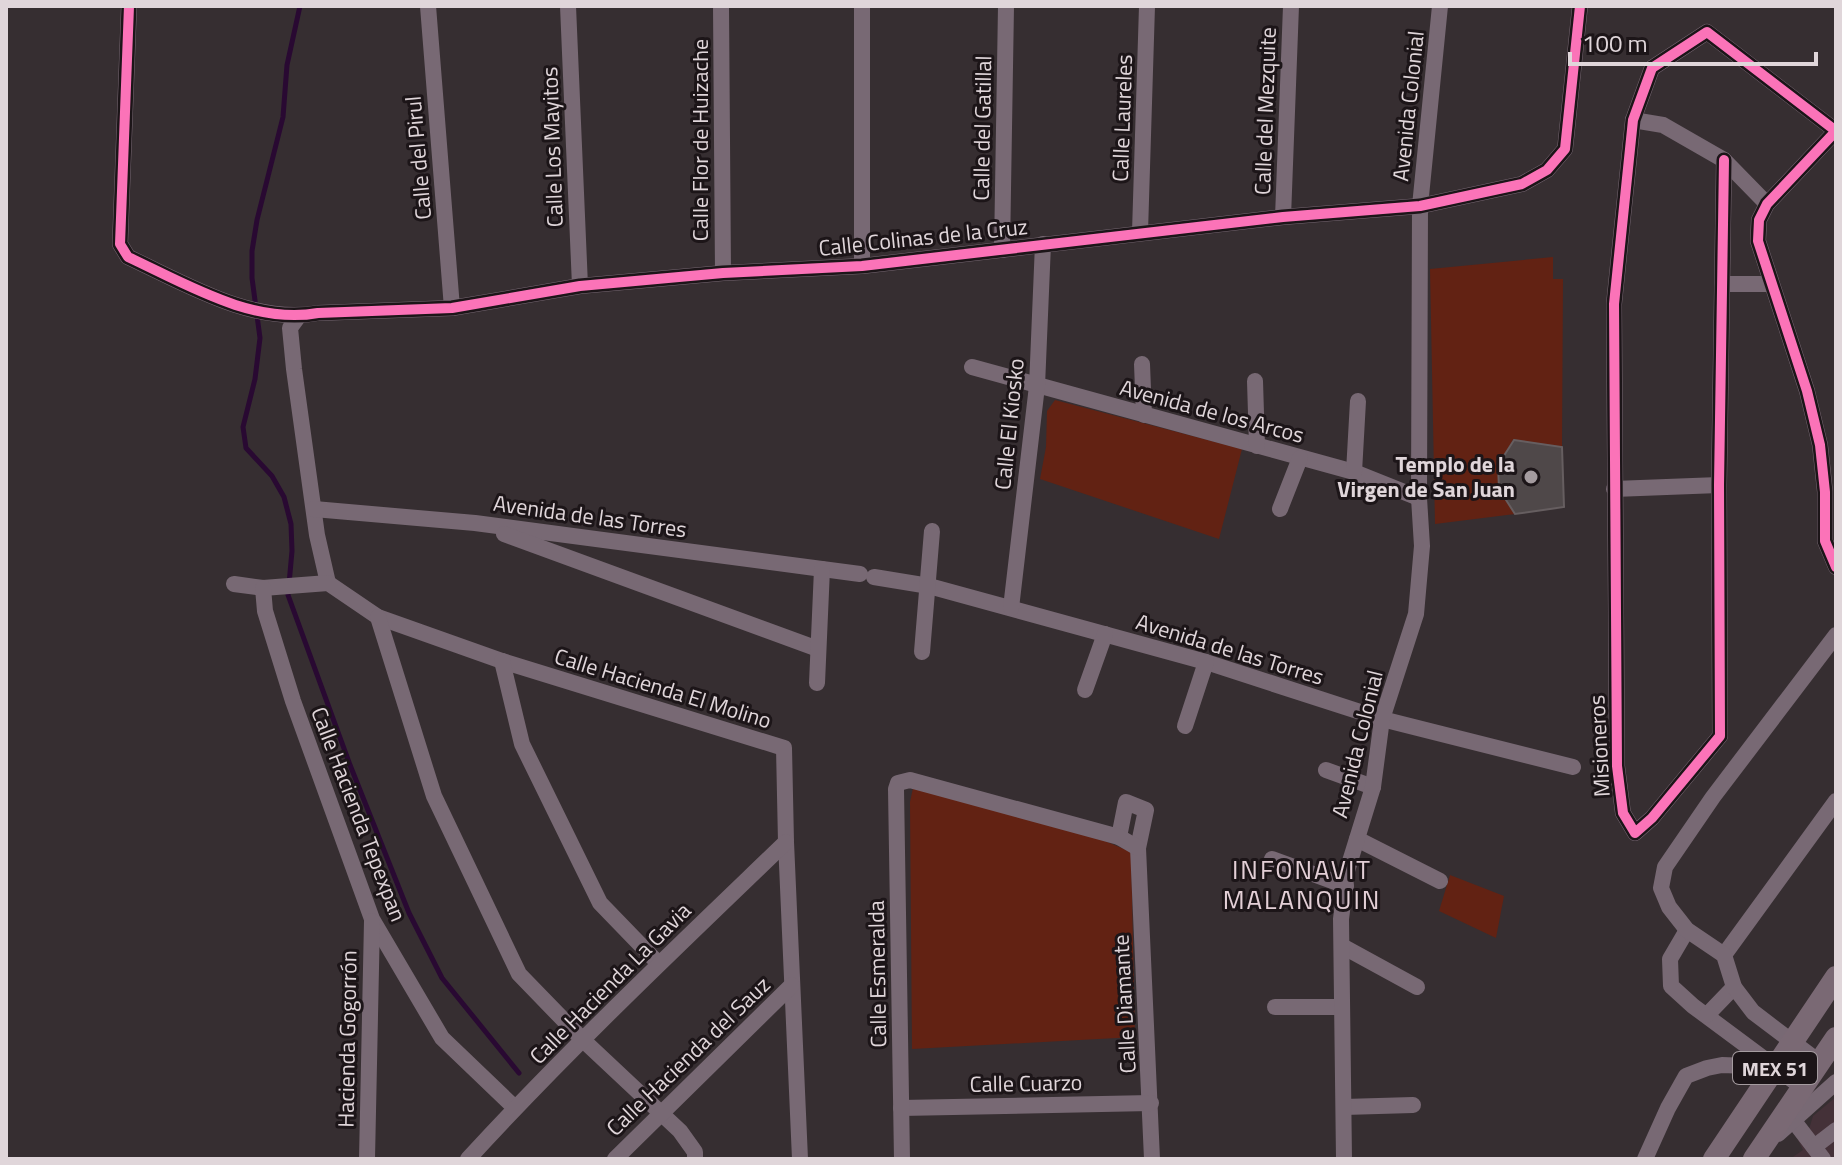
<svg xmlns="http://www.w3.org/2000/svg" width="1842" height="1165" font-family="'Titillium Web',sans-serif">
<rect width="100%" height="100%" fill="#362e31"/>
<!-- built -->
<path fill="#443138" d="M1836 1097V1159H1790L1803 1150 1798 1140 1809 1129 1813 1116Z"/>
<!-- green -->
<g fill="#622213">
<path d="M1553 257V279H1563L1562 447 1513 440C1493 475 1493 480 1515 514L1435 524 1430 269Z"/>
<path d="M1055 400 1242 449 1219 539 1040 479 1046 447 1047 411Z"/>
<path d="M913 788 1105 841 1131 852 1135 1037 912 1049 910 802Z"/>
<path d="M1450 875 1504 896 1496 938 1439 911Z"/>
</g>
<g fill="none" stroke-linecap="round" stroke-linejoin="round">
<!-- stream -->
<path stroke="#290932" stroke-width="5" d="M300 6 287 65 283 117 257 220 252 251V278L260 338 255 379 243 427 246 448 272 476 284 497 291 524 292 551 288 595 350 765 409 913 442 978 519 1073"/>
</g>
<!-- building -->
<path fill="#4f4849" stroke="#665e60" stroke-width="2" d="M1514 440 1562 447 1564 507 1515 514 1499 489 1498 465Z"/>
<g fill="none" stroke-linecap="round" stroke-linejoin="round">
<!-- minor -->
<g stroke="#786974" stroke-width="16">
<path d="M129 6 120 244 128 257C186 284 253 325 318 313L452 308 580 286 723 273 862 266 1283 217 1420 206 1522 184 1547 170 1565 149 1580 6"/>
<path d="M428 6 452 308"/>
<path d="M568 6 580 286"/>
<path d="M721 6 723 273"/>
<path d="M862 6V266"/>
<path d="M1633 120 1663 125 1724 160 1767 204"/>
<path d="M1724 160 1719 485 1720 736 1652 818 1635 833 1623 813 1617 766 1614 304 1633 120 1652 68 1707 32 1836 131 1767 204 1759 220 1758 241 1807 391 1820 445 1825 492V541L1836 567"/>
<path d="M1283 217 1291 6"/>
<path d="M1140 232 1147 6"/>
<path d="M1002 250 1006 6"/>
<path d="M1722 284H1771"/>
<path d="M298 317 290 328 294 369 317 535 328 583"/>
<path d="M1142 364 1144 415"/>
<path d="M972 367 1354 472 1419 498"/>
<path d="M1255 381 1257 446"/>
<path d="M1354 472 1358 401"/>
<path d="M1614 489 1719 485"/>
<path d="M314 509 475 523 860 574"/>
<path d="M1280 509 1300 458"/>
<path d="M504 534 818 649"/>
<path d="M874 577 929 586 1206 662 1382 719 1573 767"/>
<path d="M234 584 263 588 328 583 378 617 502 661 784 748 786 842 800 1159"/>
<path d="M263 588 265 611 293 701 372 919 442 1038 515 1108"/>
<path d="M1011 608 1037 386 1043 244"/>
<path d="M378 617 434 796 519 974 583 1040 680 1131 695 1152V1159"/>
<path d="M922 652 932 531"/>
<path d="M502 661 522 744 600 903 659 964"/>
<path d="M817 683 822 569"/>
<path d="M1085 690 1105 634"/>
<path d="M1185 726 1206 662"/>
<path d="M1326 770 1373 787"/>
<path d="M1119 837 1126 802 1146 810 1138 848 1152 1159"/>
<path d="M1357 839 1440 881"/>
<path d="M1272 859 1346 886"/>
<path d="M1687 930 1670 959 1671 986 1693 1006 1802 1087"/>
<path d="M1342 946 1417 987"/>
<path d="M1724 955 1836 801"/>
<path d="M1275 1007H1342"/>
<path d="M1707 1015 1734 987"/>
<path d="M1819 1062 1753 1012 1734 987 1724 955 1687 930 1669 907 1661 888 1665 867 1713 797 1836 635"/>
<path d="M1344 1107 1413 1105"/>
<path d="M901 1108 1151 1103"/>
<path d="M1793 1120 1823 1159"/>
<path d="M1778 1134 1836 1082"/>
<path d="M1814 1147 1836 1130"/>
<path d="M367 1159 372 921"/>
<path d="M468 1159C569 1049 678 946 786 842"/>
<path d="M615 1159 792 985"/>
<path d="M902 1159 896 789 898 783 910 780 1119 837 1138 848"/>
<path d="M1344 1159 1341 919 1347 871 1373 787 1382 719 1416 614 1422 546 1419 498 1420 206 1440 6"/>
<path d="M1645 1159 1668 1108 1686 1076 1707 1068 1722 1065 1775 1067"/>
</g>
<!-- major -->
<g stroke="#7a6974" stroke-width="22">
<path d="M1714 1159 1836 977"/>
<path d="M1754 1159 1836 1038"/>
</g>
<defs>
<g id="cycleway">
<path d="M129 6 120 244 128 257C186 284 253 325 318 313L452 308 580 286 723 273 862 266 1283 217 1420 206 1522 184 1547 170 1565 149 1580 6"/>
<path d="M1724 160 1719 485 1720 736 1652 818 1635 833 1623 813 1617 766 1614 304 1633 120 1652 68 1707 32 1836 131 1767 204 1759 220 1758 241 1807 391 1820 445 1825 492V541L1836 567"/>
</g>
</defs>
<!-- cycleway casing -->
<use href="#cycleway" stroke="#1c1518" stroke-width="15"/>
<!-- cycleway -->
<use href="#cycleway" stroke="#fb73b8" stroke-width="10"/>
</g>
<!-- markers -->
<circle fill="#a49b9f" stroke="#1c1518" stroke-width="3" cx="1531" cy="477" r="8"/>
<g text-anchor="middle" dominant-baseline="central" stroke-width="6" stroke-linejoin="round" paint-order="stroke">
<!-- shield labels -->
<rect fill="#1c1518" stroke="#a59ca0" stroke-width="2" x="1733" y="1052" width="84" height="32" rx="6"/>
<g font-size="20" font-weight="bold" fill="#e0d6da">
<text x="1775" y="1068">MEX 51</text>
</g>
<!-- street labels -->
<g font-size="22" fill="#e0d6da" stroke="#1c1518">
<text transform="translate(1408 106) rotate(-84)">Avenida Colonial</text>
<text transform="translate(1265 111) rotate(-88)">Calle del Mezquite</text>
<text transform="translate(1122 118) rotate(-88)">Calle Laureles</text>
<text transform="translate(982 128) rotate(-89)">Calle del Gatillal</text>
<text transform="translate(700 140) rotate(-90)">Calle Flor de Huizache</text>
<text transform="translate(552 147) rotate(-92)">Calle Los Mayitos</text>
<text transform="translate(418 158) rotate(-95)">Calle del Pirul</text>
<text transform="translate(923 237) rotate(-6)">Calle Colinas de la Cruz</text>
<text transform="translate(1212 411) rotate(15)">Avenida de los Arcos</text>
<text transform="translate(1009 424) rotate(-84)">Calle El Kiosko</text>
<text transform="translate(590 516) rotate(8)">Avenida de las Torres</text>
<text transform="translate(1230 649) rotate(17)">Avenida de las Torres</text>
<text transform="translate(663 688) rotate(17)">Calle Hacienda El Molino</text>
<text transform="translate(1357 744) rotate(-76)">Avenida Colonial</text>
<text transform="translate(1599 746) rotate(-93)">Misioneros</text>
<text transform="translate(359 814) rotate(69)">Calle Hacienda Tepexpan</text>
<text transform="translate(877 974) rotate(-91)">Calle Esmeralda</text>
<text transform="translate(610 983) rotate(-45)">Calle Hacienda La Gavia</text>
<text transform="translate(1124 1004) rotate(-93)">Calle Diamante</text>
<text transform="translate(347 1039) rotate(-89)">Hacienda Gogorrón</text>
<text transform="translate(688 1056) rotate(-44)">Calle Hacienda del Sauz</text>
<text transform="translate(1026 1083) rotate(-1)">Calle Cuarzo</text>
</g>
<!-- poi labels -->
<g font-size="22" font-weight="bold" fill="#e0d6da" stroke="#1c1518" text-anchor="end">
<text x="1515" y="464">Templo de la<tspan x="1515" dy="25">Virgen de San Juan</tspan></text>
</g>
<!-- quarter labels -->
<g font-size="26" letter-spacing="2" fill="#e3cfd6" stroke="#1c1518">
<text x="1302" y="869">INFONAVIT<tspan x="1302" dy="30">MALANQUIN</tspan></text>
</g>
</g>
<!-- border -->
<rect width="1842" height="1165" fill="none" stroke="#e0d6da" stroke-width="16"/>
<!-- scale -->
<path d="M1570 52v12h246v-12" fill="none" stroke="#e0d6da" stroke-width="4"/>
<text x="1582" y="52" font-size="24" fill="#e0d6da" stroke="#1c1518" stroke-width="6" paint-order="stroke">100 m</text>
</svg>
